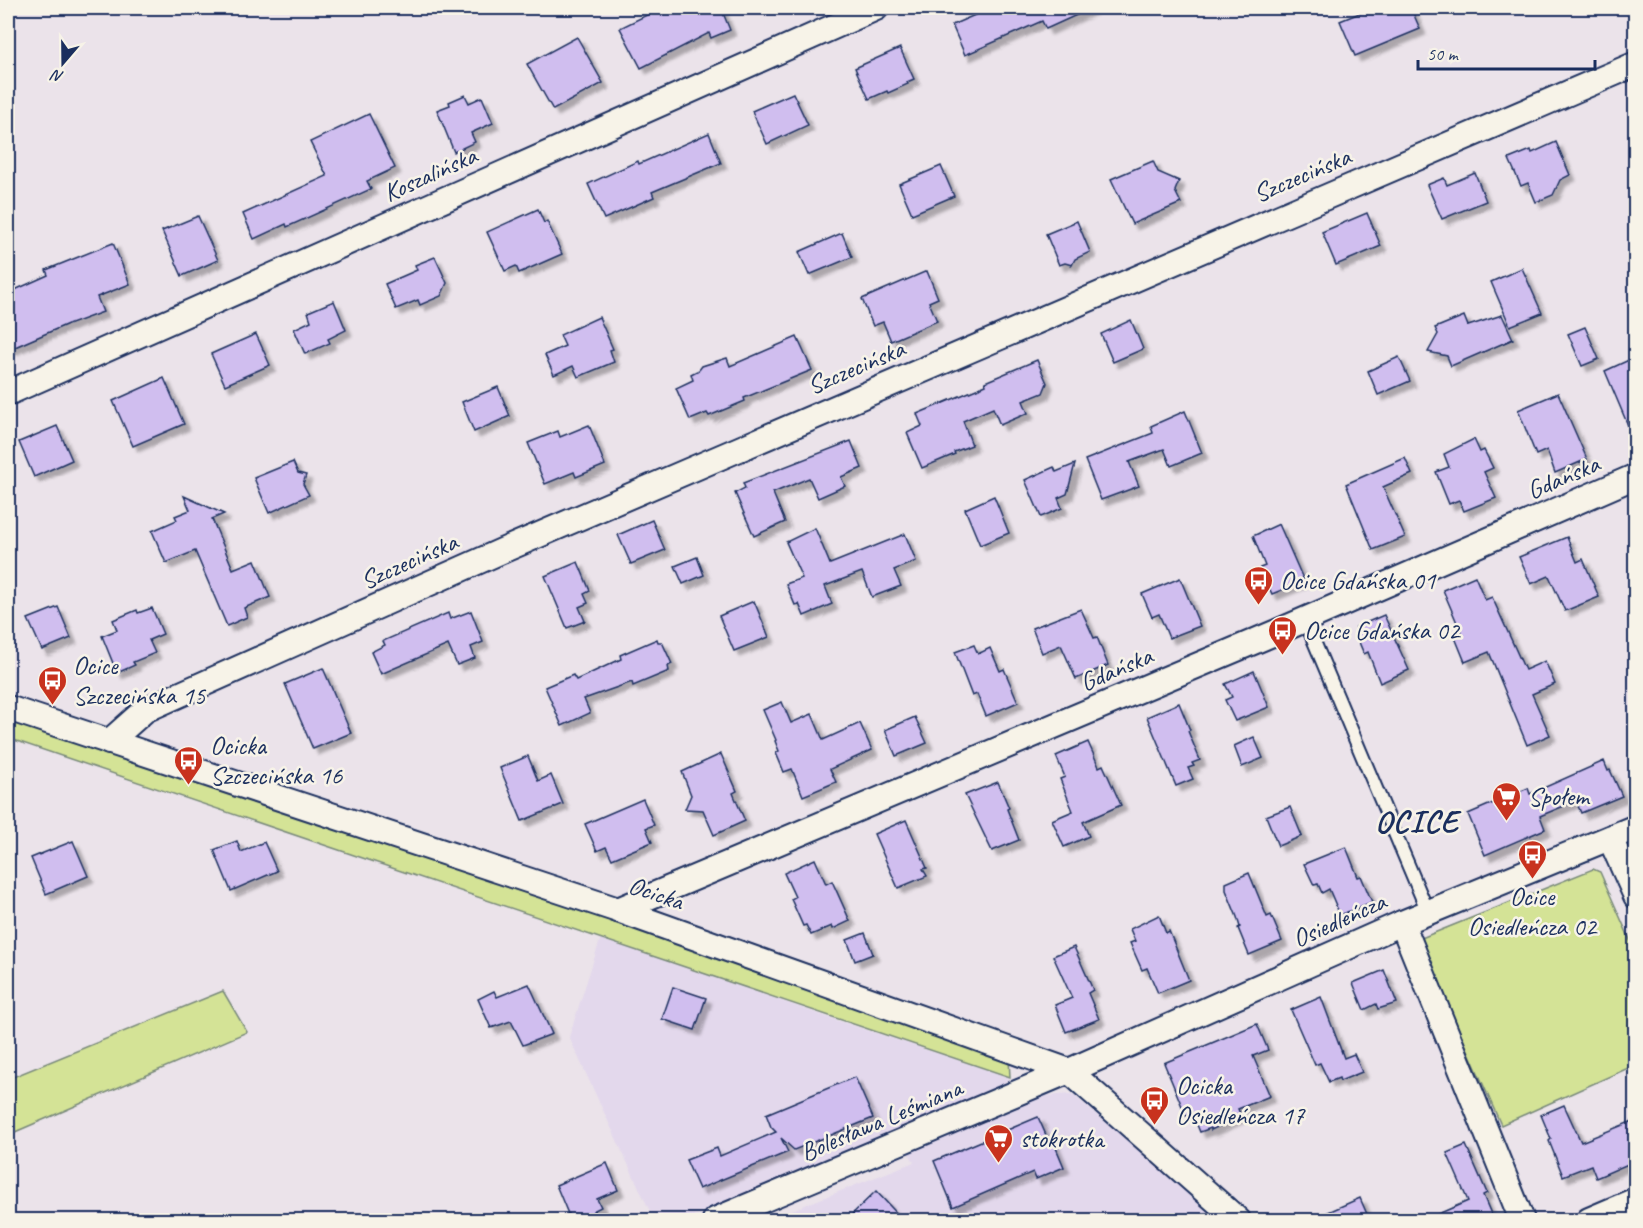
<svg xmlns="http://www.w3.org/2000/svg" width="1643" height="1228" font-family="Caveat,sans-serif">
<defs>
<filter id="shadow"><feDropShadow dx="5.5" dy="5.5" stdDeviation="1.5" flood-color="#0004"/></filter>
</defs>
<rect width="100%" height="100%" fill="#ebe3ea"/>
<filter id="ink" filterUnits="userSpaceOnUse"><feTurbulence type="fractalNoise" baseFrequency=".0167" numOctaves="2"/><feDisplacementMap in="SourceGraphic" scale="12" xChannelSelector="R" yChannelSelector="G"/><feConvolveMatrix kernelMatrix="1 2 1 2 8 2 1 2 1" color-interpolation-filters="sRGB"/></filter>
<g filter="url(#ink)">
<!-- built -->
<g fill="#e3d8ec">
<path d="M601 937 830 1018 1010 1077 1001 1088 683 1220H654L569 1037Z"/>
<path d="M1072 1094 1140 1151 1218 1220H767L914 1162 909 1153 1045 1096Z"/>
</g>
<!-- green -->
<g fill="#d4e396" stroke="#78897a" stroke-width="1.5">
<path d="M8 719 508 885 1009 1058 1010 1077 8 738Z"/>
<path d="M1593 869 1600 872 1635 951V1065L1501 1125 1419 939Z"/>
<path d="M223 991 247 1032 8 1135V1079Z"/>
</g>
<!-- building -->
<g fill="#d0beef" stroke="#1b2f5e" stroke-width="1.5" filter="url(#shadow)">
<path d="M661 8H721L730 30 711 38 709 33 641 68 620 28Z"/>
<path d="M991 8H1092L1046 29 1042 21 965 55 952 25Z"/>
<path d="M1372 8H1411L1420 29 1355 56 1340 21Z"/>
<path d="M577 37 603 83 553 110 527 64Z"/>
<path d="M900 48 914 79 907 82 908 84 888 93 887 91 869 99 855 68Z"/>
<path d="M793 93 808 125 767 144 752 111Z"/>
<path d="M465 95 469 103 482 97 493 123 471 133 475 142 454 152 437 110 450 105 449 102Z"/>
<path d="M369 114 395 168 367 181 371 189 287 227 286 224 254 239 243 214 327 176 310 142Z"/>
<path d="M709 133 721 163 652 192 654 197 604 219 588 184 638 161 639 164Z"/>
<path d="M1556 142 1570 175 1560 180 1553 195 1536 202 1528 183 1521 186 1509 159 1531 150 1532 153Z"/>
<path d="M1153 161 1158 172 1179 181 1175 191 1181 203 1132 224 1111 179Z"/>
<path d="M941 166 954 196 912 214 899 184Z"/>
<path d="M1475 173 1486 201 1442 219 1427 185 1444 178 1447 185Z"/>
<path d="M538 209 544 223 547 221 562 254 519 273 516 266 505 271 487 232Z"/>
<path d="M1367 213 1381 246 1336 265 1322 232Z"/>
<path d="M198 216 218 260 182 276 162 231Z"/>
<path d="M1077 221 1090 252 1075 259 1072 265 1065 263 1059 265 1046 234Z"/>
<path d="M842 233 852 257 809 275 799 252Z"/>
<path d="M113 243 130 284 97 297 103 312 68 325V324L8 350V293L48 275 46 270Z"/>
<path d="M435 257 447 283 441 296 420 305 418 300 396 309 385 284 417 270 415 265Z"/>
<path d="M1522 268 1542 313 1510 326 1491 282Z"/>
<path d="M927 271 938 298 929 302 937 321 891 341 883 322 873 326 862 299Z"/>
<path d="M334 301 346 330 328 339 330 343 305 354 294 329 311 321 308 312Z"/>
<path d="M1502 315 1513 339 1451 366 1447 356 1428 352 1438 334 1435 328 1464 316 1468 326Z"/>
<path d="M599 317 613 349 610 350 614 362 578 377 573 366 554 375 545 355 565 346 560 335Z"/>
<path d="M1131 320 1143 349 1113 362 1101 334Z"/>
<path d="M1585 327 1599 359 1582 366 1568 334Z"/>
<path d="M256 334 270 365 225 385 211 354Z"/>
<path d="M797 337 812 370 744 398 745 401 709 416 707 413 690 420 676 388 693 380 691 374 699 370 702 366 727 358 730 366Z"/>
<path d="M1399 357 1410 381 1378 395 1368 371Z"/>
<path d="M1631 359 1635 370V442L1605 371Z"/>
<path d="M1037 360 1047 383 1043 393 1023 401 1028 413 1000 425 993 408 963 421 972 445 954 452 955 454 922 468 907 433 922 426 917 414 986 385 985 382Z"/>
<path d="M164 378 184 424 133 446 113 401Z"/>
<path d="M498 387 510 416 474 432 462 402Z"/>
<path d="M1558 393 1587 459 1555 473 1547 450 1536 455 1518 410Z"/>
<path d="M1185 411 1202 453 1171 466 1164 449 1129 462 1139 486 1101 500 1085 460 1153 433 1151 426Z"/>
<path d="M589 425 605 465 576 477 574 472 545 484 528 443 558 431 560 437Z"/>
<path d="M57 426 72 460 34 477 19 442Z"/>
<path d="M1474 439 1480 452 1484 450 1493 468 1484 472 1496 498 1464 511 1459 500 1449 504 1436 472 1449 467 1444 454Z"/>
<path d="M851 441 862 468 841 477 845 486 818 498 809 478 773 493 785 522 754 536 735 493 745 488 743 483Z"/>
<path d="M1405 458 1412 474 1383 487 1405 537 1373 550 1346 484Z"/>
<path d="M293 462 298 473 306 475 303 484 309 495 269 513 254 478Z"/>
<path d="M1075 464 1067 494 1058 498 1062 508 1041 517 1025 480 1054 467 1056 472Z"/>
<path d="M184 496 224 514 212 519 233 569 255 560 270 597 244 608 247 617 227 626 195 551 166 563 152 531 177 520 175 516 190 510Z"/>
<path d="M994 496 1009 533 980 545 965 509Z"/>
<path d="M652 520 665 550 631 564 618 535Z"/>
<path d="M1279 524 1304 581 1272 594 1260 568 1265 566 1253 536Z"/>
<path d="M815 528 830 564 905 534 916 561 894 570 901 586 872 597 862 572 825 586 832 604 804 616 799 604 795 605 786 584 802 578 786 542Z"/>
<path d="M1567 537 1577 562 1583 559 1599 597 1565 611 1549 576 1531 584 1519 557Z"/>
<path d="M697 557 704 575 683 584 675 566Z"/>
<path d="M578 562 590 591 584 594 588 603 579 607 585 621 567 628 545 576Z"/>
<path d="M1475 576 1485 600 1492 597 1525 670 1545 661 1555 684 1532 694 1550 735 1527 745 1489 652 1465 662 1454 635 1461 632 1443 590Z"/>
<path d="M1180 578 1200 626 1169 638 1159 614 1152 617 1142 594Z"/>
<path d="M754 601 769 637 734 651 719 616Z"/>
<path d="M58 607 71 638 42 650 28 619Z"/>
<path d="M152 608 163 634 149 640 155 653 133 662 135 665 117 673 102 636 117 630 113 620 137 610 138 613Z"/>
<path d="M1081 609 1094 638 1097 637 1108 665 1076 679 1061 645 1042 653 1032 628Z"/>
<path d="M471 611 483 642 471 647 475 658 457 665 448 645 381 674 371 652 385 645 383 641 448 613 450 619Z"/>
<path d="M1384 615 1409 670 1380 683 1368 652 1364 654 1356 635V627Z"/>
<path d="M657 639 658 642H662L672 664 668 666 669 671 633 686 632 682 584 699 590 713 562 726 545 687 573 675 576 680 621 659 620 655Z"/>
<path d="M974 645 978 654 990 648 1000 671 1004 669 1018 702 986 716 977 694 972 696 955 652Z"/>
<path d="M323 668 351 733 313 749 285 684Z"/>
<path d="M1254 671 1269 707 1235 721 1225 700 1232 697 1225 684Z"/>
<path d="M782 702 791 723 812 714 823 740 860 723 872 750 830 769 836 782 803 796 792 769 784 772 776 753 779 751 775 741 776 740 763 710Z"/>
<path d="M1179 703 1190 730 1188 731 1200 760 1192 763 1194 766 1188 768 1193 779 1176 786 1147 717Z"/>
<path d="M915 717 927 743 896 756 885 730Z"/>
<path d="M1254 737 1263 758 1242 767 1234 746Z"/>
<path d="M1088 742 1099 767 1103 765 1121 805 1083 822 1089 836 1064 847 1052 820 1073 811 1060 779 1065 777 1056 756Z"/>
<path d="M721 754 737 791 733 793 745 821 714 835 703 810 685 809 691 795 682 772Z"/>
<path d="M528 756 538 781 551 775 563 804 522 821 500 768Z"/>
<path d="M1604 761 1608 771 1610 770 1622 796 1581 813 1576 801 1540 816 1545 829 1485 855 1468 814 1528 788 1530 794Z"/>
<path d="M998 782 1009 808 1007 809 1019 840 992 851 965 795Z"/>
<path d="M643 799 654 825 646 828 652 842 612 859 606 847 597 851 585 824Z"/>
<path d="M1290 807 1302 836 1278 846 1266 816Z"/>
<path d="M906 820 927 868 923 869 927 876 898 888 874 834Z"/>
<path d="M73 841 88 876 46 894 31 858Z"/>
<path d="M237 841 241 852 264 842 277 871 231 891 214 850Z"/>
<path d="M1346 847 1358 877 1361 876 1372 902 1340 915 1329 889 1322 893 1318 884 1314 885 1304 864Z"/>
<path d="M815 859 826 884 832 881 850 921 833 929 832 926 811 935 806 925 803 926 791 899 795 897 784 873Z"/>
<path d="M1249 873 1267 917 1271 915 1282 941 1249 955 1238 928 1240 927 1237 917 1226 890V883Z"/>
<path d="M1159 915 1166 933 1169 931 1189 980 1158 993 1147 968 1142 970 1130 943 1135 941 1130 929Z"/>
<path d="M865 933 873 954 855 961 847 940Z"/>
<path d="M1074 947 1093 990 1088 993 1099 1019 1066 1032 1055 1005 1072 998 1053 956Z"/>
<path d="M1384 970 1397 1003 1378 1009 1376 1004 1364 1010 1353 983Z"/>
<path d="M529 984 552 1034 523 1045 511 1021 491 1028 478 999 494 991 497 997Z"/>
<path d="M673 987 706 998 695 1030 662 1019Z"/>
<path d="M1321 997 1344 1058 1354 1054 1362 1072 1340 1081 1339 1078 1329 1082 1320 1063 1315 1065 1291 1010Z"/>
<path d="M1257 1024 1268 1050 1253 1056 1270 1096 1238 1109 1241 1116 1211 1130V1128L1200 1132 1192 1113 1186 1116 1164 1063Z"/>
<path d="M855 1077 873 1118 794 1150 781 1138 788 1152 699 1189 686 1160 717 1148 720 1156 776 1132 771 1127 766 1114Z"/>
<path d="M1564 1105 1581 1142 1635 1120V1161L1596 1178 1591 1165 1563 1176 1549 1141 1551 1139 1541 1115Z"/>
<path d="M1038 1117 1050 1144 1054 1143 1064 1167 1036 1179 1033 1172 953 1207 934 1161Z"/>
<path d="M1466 1145 1487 1193 1483 1195 1494 1221H1422L1468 1201 1447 1153Z"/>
<path d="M607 1163 618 1190 597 1199 601 1207 593 1211 595 1217 586 1221H571L556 1185Z"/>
<path d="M876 1191 904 1221H845Z"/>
<path d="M1360 1198 1370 1221H1308Z"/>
</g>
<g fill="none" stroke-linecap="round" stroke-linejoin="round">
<defs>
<path id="service" d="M1305 620 1428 912"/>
<g id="minor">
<path d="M8 393 876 8"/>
<path d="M8 708 618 910 1069 1071 1238 1220"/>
<path d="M109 742 145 710 504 550 1636 64"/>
<path d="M1610 838 1636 896"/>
<path d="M618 910 1272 634 1636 476"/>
<path d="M1402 923 1522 1220"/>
<path d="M715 1220 1069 1071 1402 923 1636 827"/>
<path d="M1589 1220 1636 1200"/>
</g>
</defs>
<!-- service casing -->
<use href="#service" stroke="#1b2f5e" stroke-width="16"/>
<!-- minor casing -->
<use href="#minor" stroke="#1b2f5e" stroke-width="28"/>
<!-- service -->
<use href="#service" stroke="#f7f3e8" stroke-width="12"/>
<!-- minor -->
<use href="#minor" stroke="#f7f3e8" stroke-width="24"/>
</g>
</g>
<!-- icons -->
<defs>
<symbol id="bus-pin" viewBox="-11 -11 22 30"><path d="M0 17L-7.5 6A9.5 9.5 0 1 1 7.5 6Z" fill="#c8321e" stroke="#f7f3e8"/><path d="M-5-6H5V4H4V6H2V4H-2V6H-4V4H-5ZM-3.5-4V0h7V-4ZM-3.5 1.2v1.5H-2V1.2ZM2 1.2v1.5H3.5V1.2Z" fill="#fff"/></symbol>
<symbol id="supermarket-pin" viewBox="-11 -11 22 30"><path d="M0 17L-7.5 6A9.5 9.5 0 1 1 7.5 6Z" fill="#c8321e" stroke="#f7f3e8"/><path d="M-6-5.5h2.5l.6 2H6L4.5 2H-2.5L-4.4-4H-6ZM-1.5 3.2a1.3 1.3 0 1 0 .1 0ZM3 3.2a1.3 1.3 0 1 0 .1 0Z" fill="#fff"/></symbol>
</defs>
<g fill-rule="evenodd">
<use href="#bus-pin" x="1242" y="564" width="33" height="45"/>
<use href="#bus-pin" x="1266" y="614" width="33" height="45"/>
<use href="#bus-pin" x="36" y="664" width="33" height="45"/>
<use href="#bus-pin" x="172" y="744" width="33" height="45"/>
<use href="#supermarket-pin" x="1490" y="780" width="33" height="45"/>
<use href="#bus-pin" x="1516" y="838" width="33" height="45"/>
<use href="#bus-pin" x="1138" y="1084" width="33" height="45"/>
<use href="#supermarket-pin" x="982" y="1122" width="33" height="45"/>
</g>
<g text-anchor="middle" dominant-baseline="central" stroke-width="5" stroke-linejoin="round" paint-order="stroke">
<!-- street labels -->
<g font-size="26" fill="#1b2f5e" stroke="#f7f3e8">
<text transform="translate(430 174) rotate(-24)">Koszalińska</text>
<text transform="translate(1302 175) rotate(-23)">Szczecińska</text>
<text transform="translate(856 367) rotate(-23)">Szczecińska</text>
<text transform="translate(1563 477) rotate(-23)">Gdańska</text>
<text transform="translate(409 561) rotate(-24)">Szczecińska</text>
<text transform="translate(1116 669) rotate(-23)">Gdańska</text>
<text transform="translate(656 893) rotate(19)">Ocicka</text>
<text transform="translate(1339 920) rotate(-24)">Osiedleńcza</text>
<text transform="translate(881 1120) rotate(-23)">Bolesława Leśmiana</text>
</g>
<!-- poi labels -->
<g font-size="26" fill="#1b2f5e" stroke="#f7f3e8" text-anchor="start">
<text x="1280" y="580">Ocice Gdańska 01</text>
<text x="1304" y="630">Ocice Gdańska 02</text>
<text x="73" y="665">Ocice<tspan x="73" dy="30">Szczecińska 15</tspan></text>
<text x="210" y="745">Ocicka<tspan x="210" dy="30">Szczecińska 16</tspan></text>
<text x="1528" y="796">Społem</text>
<text x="1532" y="896" text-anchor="middle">Ocice<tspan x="1532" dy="30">Osiedleńcza 02</tspan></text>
<text x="1176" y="1085">Ocicka<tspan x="1176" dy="30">Osiedleńcza 17</tspan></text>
<text x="1020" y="1138">stokrotka</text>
</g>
<!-- district labels -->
<g font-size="32" font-weight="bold" letter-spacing="1.5" fill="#1b2f5e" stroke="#f7f3e8">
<text x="1417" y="821">OCICE</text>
</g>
</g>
<!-- margin -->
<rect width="1643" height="1228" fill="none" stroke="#f7f3e8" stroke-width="30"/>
<rect x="15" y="15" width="1613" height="1198" fill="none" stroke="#1b2f5e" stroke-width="2" filter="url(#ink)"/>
<!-- north arrow -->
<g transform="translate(63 63) rotate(200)" stroke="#f7f3e8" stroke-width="4.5" paint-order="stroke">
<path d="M0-4.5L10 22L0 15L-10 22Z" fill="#1b2f5e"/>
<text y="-9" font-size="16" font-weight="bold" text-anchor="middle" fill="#1b2f5e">N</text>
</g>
<!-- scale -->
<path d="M1418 60v9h177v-9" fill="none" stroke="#1b2f5e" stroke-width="3"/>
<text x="1427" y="60" font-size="18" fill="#1b2f5e" stroke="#f7f3e8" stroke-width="4.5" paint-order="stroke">50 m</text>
</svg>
